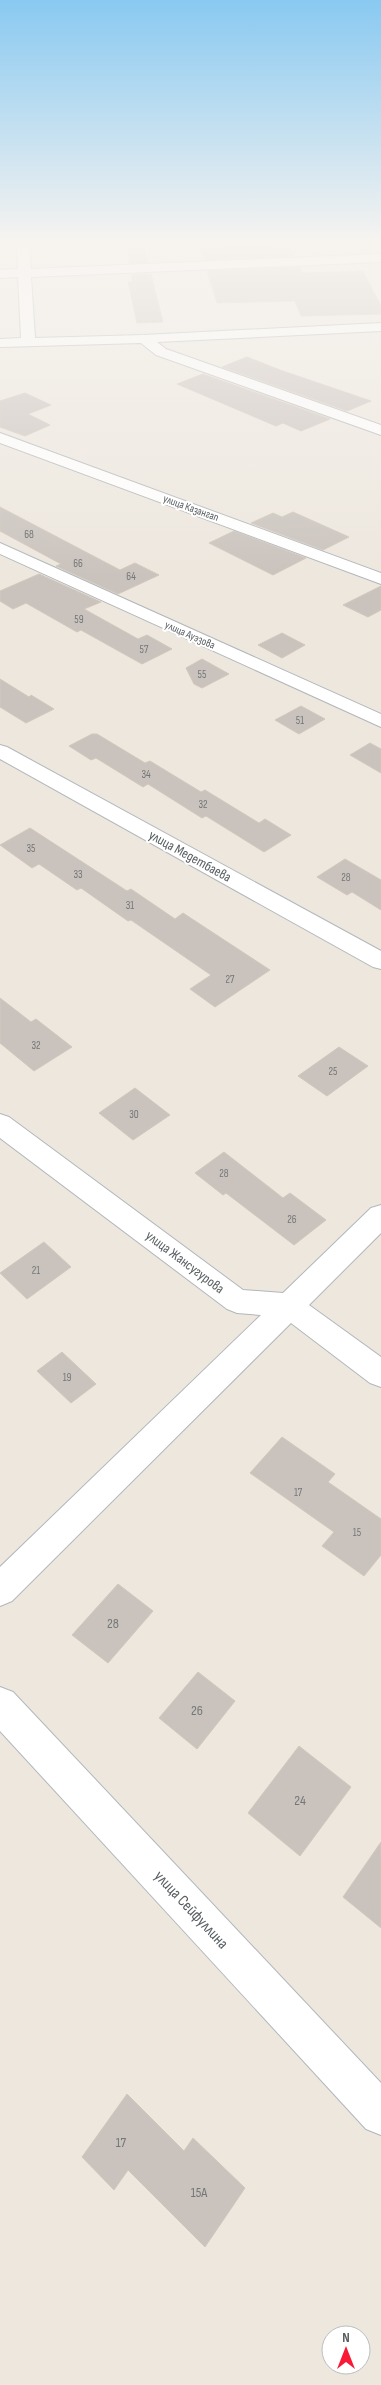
<svg xmlns="http://www.w3.org/2000/svg" width="381" height="2385" font-family="'Sofia Sans Condensed',sans-serif">
<rect width="100%" height="100%" fill="#ede7de"/>
<!-- building -->
<g fill="#cac3bd" stroke="#d2c7bc">
<path d="M127 243H143L148 262 130 263Z"/>
<path d="M265 243H288L294 256 204 260 200 248 266 245Z"/>
<path d="M299 267 302 273 363 271 381 306V314L301 316 295 301 217 303 207 271Z"/>
<path d="M151 274 163 322 137 323 128 282H132L131 275Z"/>
<path d="M247 357 280 370 371 401 347 411 222 367Z"/>
<path d="M203 374 330 419 301 431 283 423 276 426 177 384Z"/>
<path d="M25 393 51 405 28 414 50 425 25 436 0 427V401Z"/>
<path d="M0 507 120 570 135 563 159 575 118 594 56 566 61 564 0 531Z"/>
<path d="M293 512 349 537 323 550 251 523 273 513 282 517Z"/>
<path d="M234 531 306 558 273 575 209 543Z"/>
<path d="M39 574 101 602 84 609 138 639 147 635 172 649 142 664 81 630 77 632 26 603 13 609 0 601V591Z"/>
<path d="M381 586V610L368 617 343 605Z"/>
<path d="M282 633 305 645 282 658 258 645Z"/>
<path d="M202 659 229 674 202 688 194 684 186 668Z"/>
<path d="M0 679 29 697 31 695 54 709 26 723 0 707Z"/>
<path d="M301 706 325 719 299 734 275 720Z"/>
<path d="M92 734H97L145 763 150 761 201 792 205 790 259 823 265 819 291 835 264 852 206 816 202 818 148 784 143 787 96 758 91 760 69 746Z"/>
<path d="M370 743 381 749V773L350 755Z"/>
<path d="M30 828 127 891 131 889 175 919 183 913 270 970 215 1007 190 989 211 975 131 920 128 921 81 888 77 890 39 864 32 868 0 845Z"/>
<path d="M345 859 381 880V910L352 892 347 895 317 877Z"/>
<path d="M0 998 31 1022 36 1019 72 1047 34 1071 0 1043Z"/>
<path d="M339 1047 368 1066 327 1096 298 1076Z"/>
<path d="M135 1088 170 1115 133 1140 99 1113Z"/>
<path d="M224 1152 283 1198 290 1193 326 1220 294 1245 226 1193 223 1195 195 1173Z"/>
<path d="M44 1242 71 1267 27 1299 0 1273Z"/>
<path d="M62 1352 96 1384 71 1403 37 1371Z"/>
<path d="M282 1437 335 1474 328 1482 381 1519V1555L364 1576 322 1546 334 1532 250 1473Z"/>
<path d="M118 1584 153 1611 108 1663 72 1635Z"/>
<path d="M198 1672 235 1701 197 1749 159 1718Z"/>
<path d="M299 1746 351 1787 300 1856 248 1813Z"/>
<path d="M381 1842V1928L343 1897Z"/>
<path d="M127 2094 184 2151 193 2138 245 2188 205 2247 128 2170 114 2190 82 2157Z"/>
</g>
<g fill="none" stroke-linecap="round" stroke-linejoin="round">
<defs>
<g id="minor">
<path d="M17 243H29L31 269 381 254V262L31 277 35 338 144 335 381 323V331L157 342 166 349 381 425V435L156 355 141 343 0 347V339L21 338 18 277 0 278V270L18 269Z"/>
<path d="M0 433 381 573V584L0 443Z"/>
<path d="M0 543 381 714V727L0 554Z"/>
<path d="M0 745 7 747 381 951V969L373 967 0 759Z"/>
<path d="M0 1114 9 1117 243 1290 283 1293 371 1208 381 1205V1233L309 1305 381 1357V1387L370 1383 291 1323 12 1601 0 1606V1567L261 1315 237 1313 227 1309 0 1138Z"/>
<path d="M0 1687 13 1692 381 2083V2135L366 2129 0 1731Z"/>
</g>
</defs>
<!-- minor casing -->
<use href="#minor" stroke="#b2b7bb" stroke-width="2"/>
<!-- minor -->
<use href="#minor" fill="#fff" fill-rule="evenodd"/>
</g>
<!-- sky -->
<linearGradient id="sky" x2="0" y2="1"><stop stop-color="#89c9f1"/><stop offset="0.42" stop-color="#f7f4f0"/><stop offset="1" stop-color="#f7f4f0" stop-opacity="0"/></linearGradient>
<rect width="381" height="577" fill="url(#sky)"/>
<g text-anchor="middle" dominant-baseline="central" stroke-width="4" stroke-linejoin="round" paint-order="stroke">
<!-- far-street labels -->
<g font-size="11" fill="#585e61" stroke="#fff">
<text transform="translate(191 508) rotate(20)">улица Казангап</text>
<text transform="translate(190 635) rotate(24)">улица Ауэзова</text>
</g>
<!-- number labels -->
<g font-size="11" fill="#747778">
<text x="29" y="534">68</text>
<text x="78" y="563">66</text>
<text x="131" y="576">64</text>
<text x="79" y="619">59</text>
<text x="144" y="649">57</text>
<text x="202" y="674">55</text>
<text x="300" y="720">51</text>
<text x="146" y="774">34</text>
<text x="203" y="804">32</text>
<text x="31" y="848">35</text>
<text x="78" y="874">33</text>
<text x="346" y="877">28</text>
<text x="130" y="905">31</text>
<text x="230" y="979">27</text>
<text x="36" y="1045">32</text>
<text x="333" y="1071">25</text>
<text x="134" y="1114">30</text>
<text x="224" y="1173">28</text>
<text x="292" y="1219">26</text>
<text x="36" y="1270">21</text>
<text x="67" y="1377">19</text>
<text x="298" y="1492">17</text>
<text x="357" y="1532">15</text>
</g>
<!-- street labels -->
<g font-size="14" fill="#585e61" stroke="#fff">
<text transform="translate(190 856) rotate(29)">улица Медетбаева</text>
<text transform="translate(185 1262) rotate(37)">улица Жансугурова</text>
</g>
<!-- near-number labels -->
<g font-size="14" fill="#747778">
<text x="113" y="1623">28</text>
<text x="197" y="1710">26</text>
<text x="300" y="1800">24</text>
<text x="121" y="2142">17</text>
<text x="199" y="2192">15А</text>
</g>
<!-- near-street labels -->
<g font-size="16" fill="#585e61" stroke="#fff">
<text transform="translate(191 1910) rotate(47)">улица Сейфуллина</text>
</g>
</g>
<!-- north arrow -->
<g transform="translate(346 2350)"><circle r="24" fill="#ffffff" stroke="#bcbfc0"/>
<path d="M0-4L9 19L0 12L-9 19Z" fill="#f91836"/>
<text y="-8" font-size="14" font-weight="bold" text-anchor="middle" fill="#585e61">N</text>
</g>
</svg>
